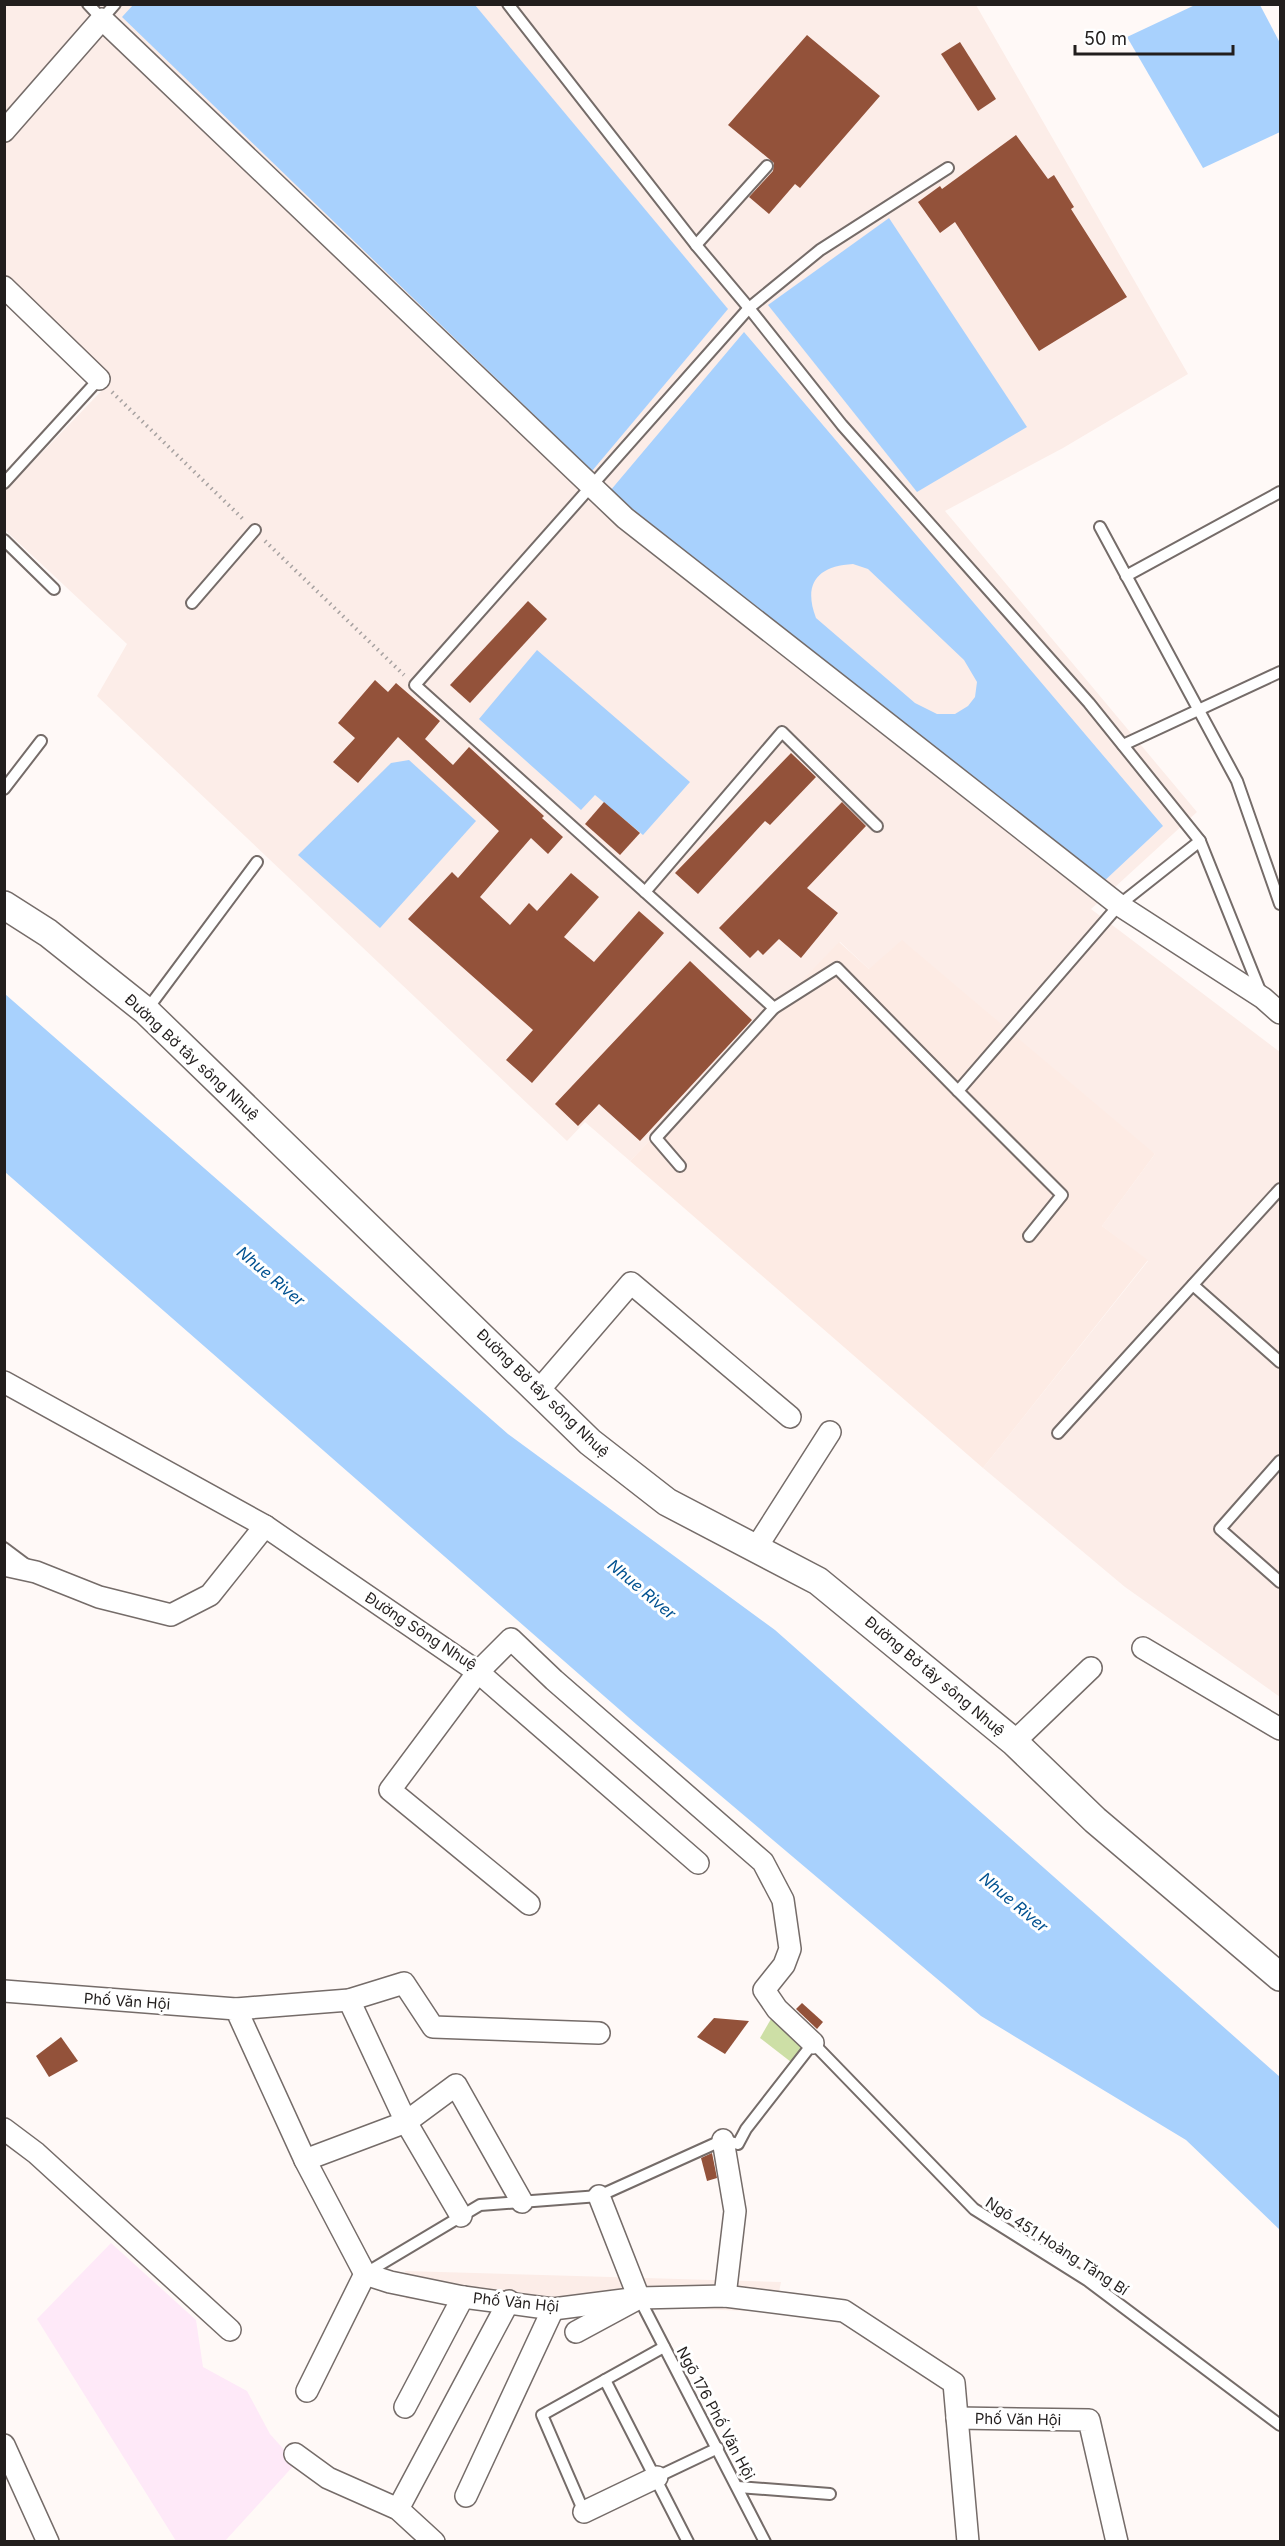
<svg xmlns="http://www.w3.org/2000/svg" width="1285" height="2546" font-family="Inter,sans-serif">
<rect width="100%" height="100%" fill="#fff9f7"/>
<!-- commercial -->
<g fill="#fcede8">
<path d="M5 5H976L1188 374 1063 448 945 511 1197 812 1091 909 1280 1052V1697L1125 1587 983 1468 1148 1261 1102 1226 1155 1154 869 969 840 942 630 1161 585 1122 567 1141 97 696 127 644 5 530 4 492 111 381 5 277Z"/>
<path d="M405 2271 781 2282 775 2312 406 2299Z"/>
</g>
<!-- built -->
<path fill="#fdebe4" d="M902 940 1155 1154 1102 1226 1148 1260 983 1468 630 1161 839 942 869 969Z"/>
<!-- education -->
<path fill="#fee9f8" d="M111 2243 196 2320 203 2367 247 2391 270 2434 296 2463 225 2541H176L37 2319Z"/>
<!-- green -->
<path fill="#cddfa6" d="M775 2012 806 2042 791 2062 760 2038Z"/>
<!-- water -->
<g fill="#a8d1fd" fill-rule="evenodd">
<path d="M133 5H475L728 309 592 471 122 17Z"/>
<path d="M1195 5H1260L1280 43V132L1203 168 1127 37Z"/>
<path d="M889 218 1027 427 917 492 768 305Z"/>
<path d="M744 332 1163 826 1101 884 610 491ZM853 564 868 569 964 660 977 682 975 697 968 706 955 714H937L915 703 816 618C803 584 817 566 853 564Z"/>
<path d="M537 650 690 782 643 835 595 795 581 810 479 719Z"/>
<path d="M409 760 476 821 380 928 298 855 391 763Z"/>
<path d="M5 994 508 1434 775 1630 1280 2077V2230L1186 2140 981 2016 636 1724 5 1172Z"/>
</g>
<!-- building -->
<g fill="#93523a">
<path d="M807 35 880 96 800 188 795 184 769 214 749 197 773 171 774 163 728 125Z"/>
<path d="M960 42 996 99 978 111 941 54Z"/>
<path d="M1016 135 1048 179 1054 175 1074 207 1071 209 1127 297 1039 351 955 222 940 233 918 202 940 186 942 189Z"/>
<path d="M528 601 547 619 470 703 450 685Z"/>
<path d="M375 680 388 692 396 683 440 721 425 739 453 765 469 747 544 816 542 818 563 837 548 854 531 838 480 897 510 925 529 903 537 911 571 873 599 897 564 937 594 962 639 911 664 933 532 1083 506 1060 533 1030 408 919 452 872 458 878 499 831 398 737 358 783 333 762 355 738 338 723Z"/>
<path d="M791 753 816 777 770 825 765 821 698 894 675 873Z"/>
<path d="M604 802 640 833 620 855 585 824Z"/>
<path d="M842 802 866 826 807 888 838 913 801 958 779 939 763 955 758 950 750 958 719 928Z"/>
<path d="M690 961 752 1020 640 1141 599 1104 578 1126 555 1104Z"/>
<path d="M802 2003 823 2022 817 2029 796 2009Z"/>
<path d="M714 2018 749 2021 725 2054 697 2037Z"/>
<path d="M61 2037 78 2061 49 2077 36 2056Z"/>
<path d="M712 2153 717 2178 707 2181 701 2158Z"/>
</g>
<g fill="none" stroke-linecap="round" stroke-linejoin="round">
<defs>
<g id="service">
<path d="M88 4 102 19 115 4"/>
<path d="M508 4 696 245 749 308 842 425 1089 703 1200 841 1261 993"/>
<path d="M696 245 767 166"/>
<path d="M4 483 99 379"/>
<path d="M1100 527 1237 781 1280 904"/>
<path d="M4 540 54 589"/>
<path d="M1126 576 1280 492"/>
<path d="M192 603 255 530"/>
<path d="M1123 745 1280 672"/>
<path d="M4 789 41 741"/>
<path d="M645 892 782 732 877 826"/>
<path d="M774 1008 415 685 749 308 820 250 948 168"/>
<path d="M146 1011 257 862"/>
<path d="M680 1166 656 1138 774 1008 837 968 958 1091"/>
<path d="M1029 1236 1062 1195 958 1091 1119 905 1200 841"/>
<path d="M1193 1285 1280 1362"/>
<path d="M1058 1433 1280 1189"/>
<path d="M1280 1461 1220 1529 1280 1582"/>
<path d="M4 1548 28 1566"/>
<path d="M366 2273 480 2205 599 2196 723 2140 738 2144 746 2129 813 2043 974 2209 1087 2280 1280 2425"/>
<path d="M639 2298 765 2542"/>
<path d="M605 2380 688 2542"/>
<path d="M657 2477 718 2448"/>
<path d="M738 2487 830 2494"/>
<path d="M584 2512 542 2415 664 2347"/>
</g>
<g id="minor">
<path d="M4 131 102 19 625 518 1119 905 1263 998 1280 1013"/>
<path d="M4 287 99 379"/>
<path d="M4 1382 265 1526 478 1672 698 1863"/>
<path d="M539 1390 631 1283 790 1417"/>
<path d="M756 1548 830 1432"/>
<path d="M4 1565 36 1572 99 1597 171 1615 210 1595 265 1526"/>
<path d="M1143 1648 1280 1729"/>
<path d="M1014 1742 1091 1668"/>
<path d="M529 1904 390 1790 478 1672 511 1639 554 1680 763 1862 783 1900 790 1949 784 1965 764 1990 777 2009 813 2043"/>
<path d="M4 1991 236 2009 305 2160 365 2274 390 2282 463 2297 553 2309 639 2298 725 2296 844 2311 954 2383 968 2542"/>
<path d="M349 2000 406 2122 461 2216"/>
<path d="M236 2009 349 2000 404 1983 433 2027 599 2033"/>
<path d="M4 2129 36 2153 230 2330"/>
<path d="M723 2140 735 2211 725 2296"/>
<path d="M305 2160 406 2122 456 2085 522 2202"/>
<path d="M576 2332 639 2298 599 2196"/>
<path d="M307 2391 365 2274"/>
<path d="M405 2407 463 2297"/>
<path d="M957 2418 1089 2420 1117 2542"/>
<path d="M4 2445 48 2542"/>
<path d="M295 2454 328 2478 398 2509 434 2542"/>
<path d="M466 2496 553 2309"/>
<path d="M398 2509 509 2301"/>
<path d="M584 2512 657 2477"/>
</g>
<path id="tertiary" d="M4 905 48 933 146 1011 590 1442 667 1502 818 1581 1014 1742 1095 1820 1280 1977"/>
</defs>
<!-- service casing -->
<use href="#service" stroke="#756c69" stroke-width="14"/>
<!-- minor casing -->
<use href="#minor" stroke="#756c69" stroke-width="24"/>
<!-- tertiary casing -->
<use href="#tertiary" stroke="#756c69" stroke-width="30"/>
<!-- path -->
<g stroke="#a7a2a1" stroke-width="4" stroke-dasharray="1.5 4.5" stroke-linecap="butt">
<path d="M112 392 245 521"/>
<path d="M265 541 404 675"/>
</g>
<!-- service -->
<use href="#service" stroke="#fff" stroke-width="10"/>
<!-- minor -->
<use href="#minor" stroke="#fff" stroke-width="21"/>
<!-- tertiary -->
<use href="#tertiary" stroke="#fff" stroke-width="27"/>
</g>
<g text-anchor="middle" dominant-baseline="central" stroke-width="6" stroke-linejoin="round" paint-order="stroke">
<!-- street labels -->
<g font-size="15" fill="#221e1d" stroke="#fff">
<text transform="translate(192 1057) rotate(43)">Đường Bờ tây sông Nhuệ</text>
<text transform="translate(543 1393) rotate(44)">Đường Bờ tây sông Nhuệ</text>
<text transform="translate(421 1631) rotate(33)">Đường Sông Nhuệ</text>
<text transform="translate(935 1676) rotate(40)">Đường Bờ tây sông Nhuệ</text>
<text transform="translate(127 2001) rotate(4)">Phố Văn Hội</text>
<text transform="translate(1057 2246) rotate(33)">Ngõ 451 Hoàng Tăng Bí</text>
<text transform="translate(516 2302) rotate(6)">Phố Văn Hội</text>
<text transform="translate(716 2413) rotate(62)">Ngõ 176 Phố Văn Hội</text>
<text transform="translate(1018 2419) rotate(1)">Phố Văn Hội</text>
</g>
<!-- water labels -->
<g font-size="16" font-style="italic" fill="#005190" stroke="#fff">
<text transform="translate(271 1276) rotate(40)">Nhue River</text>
<text transform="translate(642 1589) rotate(40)">Nhue River</text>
<text transform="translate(1014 1902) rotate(40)">Nhue River</text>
</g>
</g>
<!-- border -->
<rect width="1285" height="2546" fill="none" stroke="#221e1d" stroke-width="12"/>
<!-- scale -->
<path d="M1075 45v9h158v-9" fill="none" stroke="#221e1d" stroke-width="3"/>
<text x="1084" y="45" font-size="18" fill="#221e1d" stroke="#ffffff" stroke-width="4.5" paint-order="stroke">50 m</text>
</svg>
